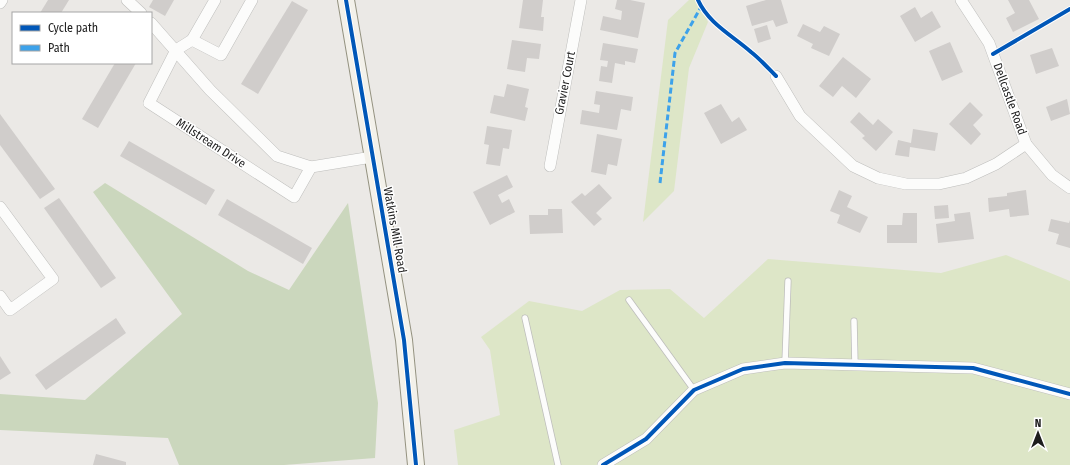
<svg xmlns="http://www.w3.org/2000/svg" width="1070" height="465" font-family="'Fira Sans Condensed',sans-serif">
<rect width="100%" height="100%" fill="#ebe9e6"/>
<!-- grass -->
<g fill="#dde6c7">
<path d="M689 0H698L708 22 689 68 674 191 643 222 668 20Z"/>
<path d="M1006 255 1070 281V465H458L454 430 500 415 490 350 481 337 529 301 582 311 620 290 670 289 704 318 768 259 941 273Z"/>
</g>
<!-- forest -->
<path fill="#cbd7bd" d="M105 183 248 271 289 290 348 203 378 403 375 458 284 465H179L168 438 0 430V394L85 400 182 314 93 192Z"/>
<!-- building -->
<g fill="#d0cdcb">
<path d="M48 0H69L61 13H40Z"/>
<path d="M153 0H174L165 16 149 7Z"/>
<path d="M523 0H543L541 17H544L543 31 519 28Z"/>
<path d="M617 0H630L645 3 638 38 600 30 603 16 621 20 622 11 615 9Z"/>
<path d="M766 0H781L788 23 776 27 773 20 752 26 746 6Z"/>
<path d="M1008 0H1029L1039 19 1013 32 1006 18 1015 13Z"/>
<path d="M292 1 308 10 258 94 241 84Z"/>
<path d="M915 7 921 18 932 11 941 27 915 42 900 16Z"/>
<path d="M803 24 820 32 824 26 840 34 829 56 811 48 813 44 797 36Z"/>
<path d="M767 25 771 39 758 43 754 29Z"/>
<path d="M512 40 541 44 539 59 527 58 525 72 507 69Z"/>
<path d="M950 42 963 72 942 81 929 51Z"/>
<path d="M603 43 638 49 635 63 625 61V65L615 63 612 83 599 81 601 66 607 67 608 61 600 60Z"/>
<path d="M1052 48 1059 66 1036 74 1030 55Z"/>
<path d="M843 57 871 79 856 98 842 86 833 97 819 86Z"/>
<path d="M115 63H136L98 128 82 119Z"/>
<path d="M507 84 529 89 525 107 528 108 525 121 490 113 494 95 504 97Z"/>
<path d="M596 91 633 97 631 111 621 109 617 130 580 124 582 110 599 113 600 105 594 104Z"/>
<path d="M1067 99 1070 114 1051 121 1046 107Z"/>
<path d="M970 102 983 115 973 125 981 134 971 145 949 124Z"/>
<path d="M721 104 732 122 739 117 747 130 721 144 704 113Z"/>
<path d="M859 112 873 125 878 119 893 132 876 151 862 138 865 136 850 122Z"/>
<path d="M0 114 55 189 40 199 0 145Z"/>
<path d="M487 126 512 130 509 149 503 148 500 166 486 164 489 145 484 144Z"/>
<path d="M913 129 938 133 935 151 910 147 909 157 895 155 898 140 911 143Z"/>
<path d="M597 134 622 139 617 166 608 164 606 175 591 172Z"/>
<path d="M129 141 215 190 206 205 120 156Z"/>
<path d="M507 175 513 187 498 195 502 203 509 199 515 212 490 225 473 192Z"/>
<path d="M599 184 612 198 596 213 602 219 594 226 571 202 582 193 585 196Z"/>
<path d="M839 190 852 196 847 207 868 217 860 233 837 223 840 215 830 211Z"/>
<path d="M1026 190 1029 215 1010 217 1009 209 989 212 988 198 1007 196V193Z"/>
<path d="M59 198 116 278 101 288 44 208Z"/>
<path d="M227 199 312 248 303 264 218 215Z"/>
<path d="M948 205 949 218 935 219 934 206Z"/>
<path d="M548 209H562L563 233 530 234 529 215H548Z"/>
<path d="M970 212 974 239 938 243 936 224 955 221 954 214Z"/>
<path d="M903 213H917V243H887V225H902Z"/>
<path d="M1051 219 1069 223 1070 220V248L1056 244 1059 234 1048 231Z"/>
<path d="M116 318 126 333 46 390 35 375Z"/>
<path d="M0 356 11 373 0 380Z"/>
<path d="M96 454 126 462V465H93Z"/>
</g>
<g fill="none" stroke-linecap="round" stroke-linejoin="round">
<defs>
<g id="lane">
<path d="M629 300 694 390"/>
<path d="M525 318 558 465"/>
<path d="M854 321 855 366"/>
<path d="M785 363 788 281"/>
</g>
<g id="street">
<path d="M127 0 141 13"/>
<path d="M215 0 192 40 176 50 149 103 294 197 311 167"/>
<path d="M961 0 989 43 1026 144 1052 175 1070 188"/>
<path d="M0 3 2 0"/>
<path d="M151 23 210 90 277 156 311 167 372 157"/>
<path d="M192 40 221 55 252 0"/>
<path d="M776 76 800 116 853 166 878 178 906 184H939L966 178 996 164 1026 144"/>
<path d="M550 166 581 0"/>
<path d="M0 207 53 279 10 310 0 296"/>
<path d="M603 465 646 439 694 390 743 369 785 363 973 368 1070 394"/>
</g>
<path id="secondary" d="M346 0 404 340 416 465"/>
</defs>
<!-- lane casing -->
<use href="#lane" stroke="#bebebc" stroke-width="7"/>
<!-- street casing -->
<use href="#street" stroke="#bebebc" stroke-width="12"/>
<!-- secondary casing -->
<use href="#secondary" stroke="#949280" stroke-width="18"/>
<!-- lane -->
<use href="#lane" stroke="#fcfcfb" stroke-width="5.5"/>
<!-- street -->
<use href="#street" stroke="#fcfcfb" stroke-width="11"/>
<!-- secondary -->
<use href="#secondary" stroke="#f3f1ea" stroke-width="16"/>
<!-- quiet -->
<path stroke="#3da2ea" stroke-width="3" stroke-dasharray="6 3" stroke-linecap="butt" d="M660 183 675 53 701 7"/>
<defs>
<g id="cycleway">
<path d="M346 0 404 340 416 465"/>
<path d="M698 0C708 23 733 36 751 52 760 59 768 68 776 76"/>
<path d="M993 54 1070 9"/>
<path d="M603 465 646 439 694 390 743 369 785 363 973 368 1070 394"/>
</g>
</defs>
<!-- cycleway casing -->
<use href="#cycleway" stroke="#fff" stroke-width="6"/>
<!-- cycleway -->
<use href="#cycleway" stroke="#0057b8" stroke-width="4"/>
</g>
<g text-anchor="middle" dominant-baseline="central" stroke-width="3" stroke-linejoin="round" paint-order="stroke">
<!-- street labels -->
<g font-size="12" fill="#1d1d1d" stroke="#fff">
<text transform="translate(565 83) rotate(-79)">Gravier Court</text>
<text transform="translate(1010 99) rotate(70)">Dellcastle Road</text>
<text transform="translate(211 143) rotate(33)">Millstream Drive</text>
<text transform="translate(395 230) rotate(80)">Watkins Mill Road</text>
</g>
</g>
<!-- legend -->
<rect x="12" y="12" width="140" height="52" fill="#ffffff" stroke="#a5a5a5"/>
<rect x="20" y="25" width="20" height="6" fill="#0057b8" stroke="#a5a5a5"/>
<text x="48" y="32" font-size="12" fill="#1d1d1d">Cycle path</text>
<rect x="20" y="45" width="20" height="6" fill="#3da2ea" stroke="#a5a5a5"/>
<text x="48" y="52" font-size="12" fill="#1d1d1d">Path</text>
<!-- north arrow -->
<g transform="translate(1038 433)" stroke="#ffffff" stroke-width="3" paint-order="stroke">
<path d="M0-3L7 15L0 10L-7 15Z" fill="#1d1d1d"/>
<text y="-6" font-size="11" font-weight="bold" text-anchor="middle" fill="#1d1d1d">N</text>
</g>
</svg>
